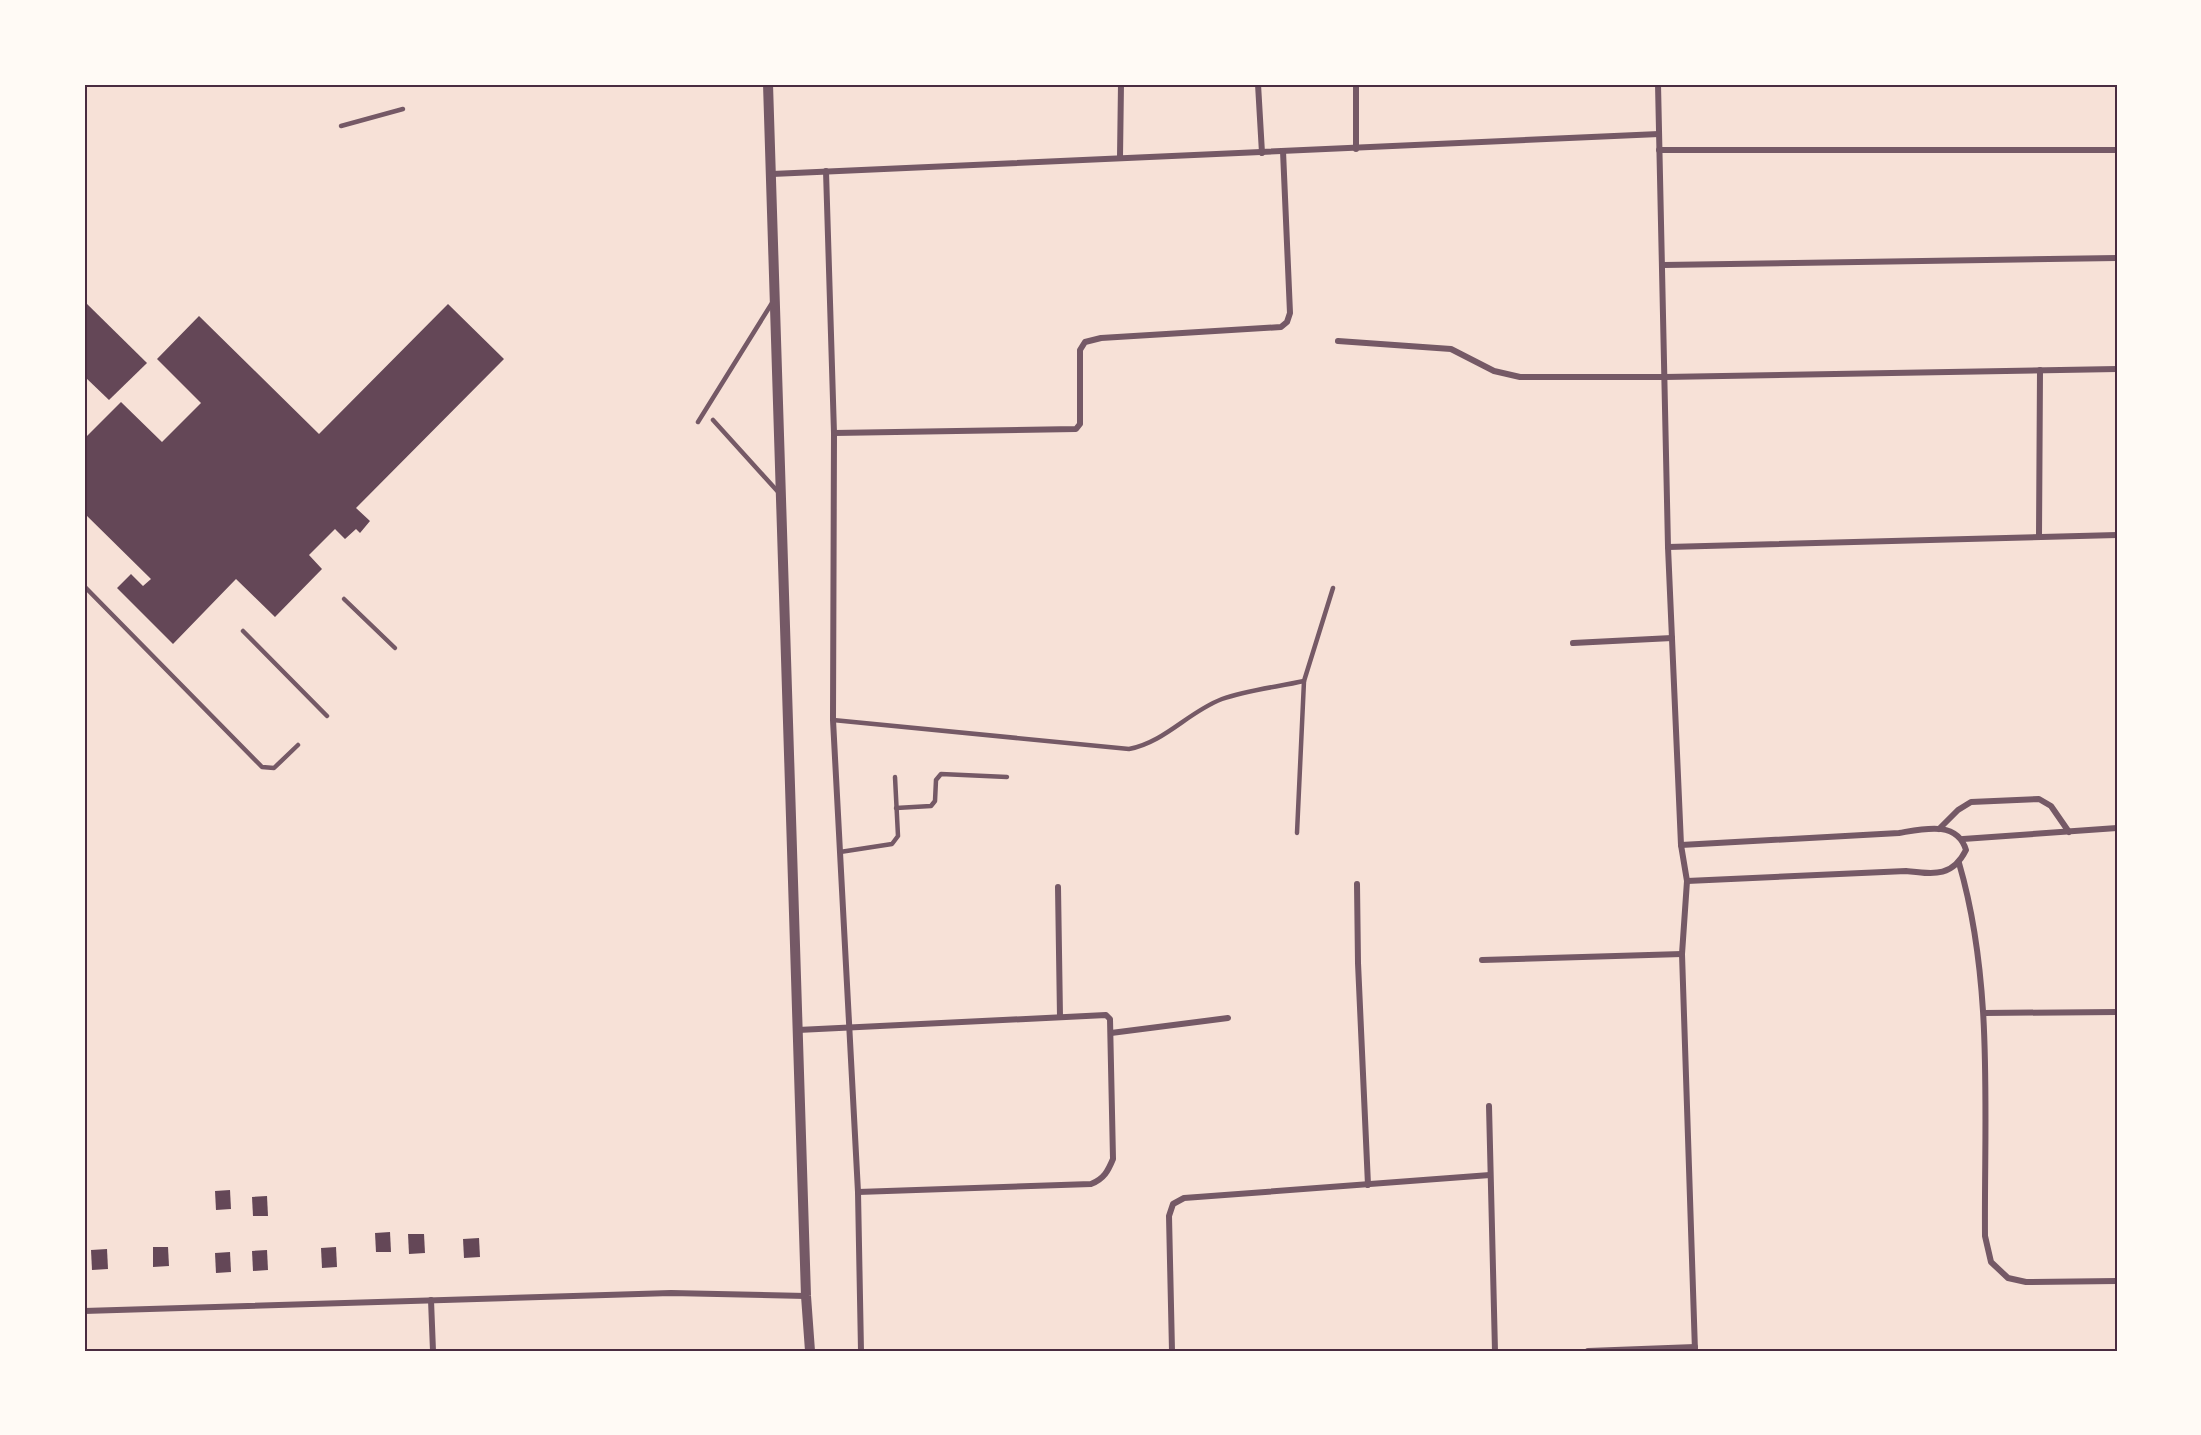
<svg xmlns="http://www.w3.org/2000/svg" width="2201" height="1435" font-family="Signika,sans-serif">
<rect width="100%" height="100%" fill="#f7e1d7"/>
<!-- building -->
<g fill="#644757">
<path d="M84 301 147 363 109 400 84 376Z"/>
<path d="M448 304 504 359 356 508 370 521 360 533 356 529 345 539 335 529 309 555 322 569 275 617 236 579 173 644 117 588 131 574 143 586 151 579 84 513V439L121 402 162 442 201 403 157 359 199 316 319 434Z"/>
<path d="M230 1190 231 1209 216 1210 215 1191Z"/>
<path d="M267 1196 268 1216H253L252 1197Z"/>
<path d="M390 1232 391 1252H376L375 1233Z"/>
<path d="M408 1234H424L425 1253 409 1254Z"/>
<path d="M479 1238 480 1257 464 1258 463 1239Z"/>
<path d="M153 1247H168L169 1266 153 1267Z"/>
<path d="M336 1247 337 1267 322 1268 321 1248Z"/>
<path d="M107 1249 108 1269 92 1270 91 1250Z"/>
<path d="M267 1250 268 1270 253 1271 252 1251Z"/>
<path d="M230 1252 231 1272 216 1273 215 1253Z"/>
</g>
<g fill="none" stroke-linecap="round" stroke-linejoin="round">
<!-- service -->
<g stroke="#755966" stroke-width="4.5">
<path d="M341 126 403 109"/>
<path d="M713 420 780 494"/>
<path d="M698 422 772 303"/>
<path d="M84 586 262 767 274 768 298 745"/>
<path d="M344 599 395 648"/>
<path d="M243 631 327 716"/>
<path d="M833 720 1129 749C1165 742 1188 712 1222 699 1247 690 1277 687 1304 681L1333 588"/>
<path d="M896 808 931 806 935 801 936 780 941 774 1007 777"/>
<path d="M1297 833 1304 681"/>
<path d="M840 852 892 844 898 836 895 777"/>
</g>
<!-- minor -->
<g stroke="#755966" stroke-width="6">
<path d="M1258 84 1262 153"/>
<path d="M1658 84 1668 547 1681 845 1687 881 1682 954 1695 1351"/>
<path d="M1356 149V84"/>
<path d="M1659 150H2117"/>
<path d="M1120 157 1121 84"/>
<path d="M826 171 834 433 833 720 858 1192 861 1351"/>
<path d="M772 174 1659 134"/>
<path d="M1663 265 2117 258"/>
<path d="M1338 341 1451 349 1494 371 1520 377H1665L2117 369"/>
<path d="M834 433 1076 429 1080 424V350L1085 342 1101 338 1281 327 1287 322 1290 313 1283 151"/>
<path d="M2039 536 2040 370"/>
<path d="M1668 547 2117 535"/>
<path d="M1573 643 1672 638"/>
<path d="M1939 829 1958 810 1971 802 2039 799 2051 806 2069 832"/>
<path d="M1963 839 2117 828"/>
<path d="M1681 845 1899 833C1923 829 1957 820 1966 850 1952 878 1933 874 1906 871L1687 881"/>
<path d="M1959 863C1994 983 1984 1113 1985 1236L1991 1262 2008 1278 2026 1282 2117 1281"/>
<path d="M1357 884 1358 963 1368 1185"/>
<path d="M1058 887 1060 1017"/>
<path d="M1482 960 1682 954"/>
<path d="M1984 1013 2117 1012"/>
<path d="M798 1030 1106 1015 1110 1019 1113 1159C1108 1171 1104 1179 1091 1184L858 1192"/>
<path d="M1111 1033 1228 1018"/>
<path d="M1489 1106 1495 1351"/>
<path d="M431 1300 433 1351"/>
<path d="M84 1311 671 1293 806 1296"/>
<path d="M1172 1351 1169 1216 1173 1204 1184 1198 1490 1175"/>
<path d="M1588 1351 1695 1347"/>
</g>
<!-- tertiary -->
<path stroke="#755966" stroke-width="10" d="M768 84 806 1296 810 1351"/>
</g>
<!-- border -->
<rect width="2201" height="1435" fill="none" stroke="#fffaf5" stroke-width="171"/>
<rect x="86" y="86" width="2030" height="1264" fill="none" stroke="#4a2c40" stroke-width="2"/>
</svg>
